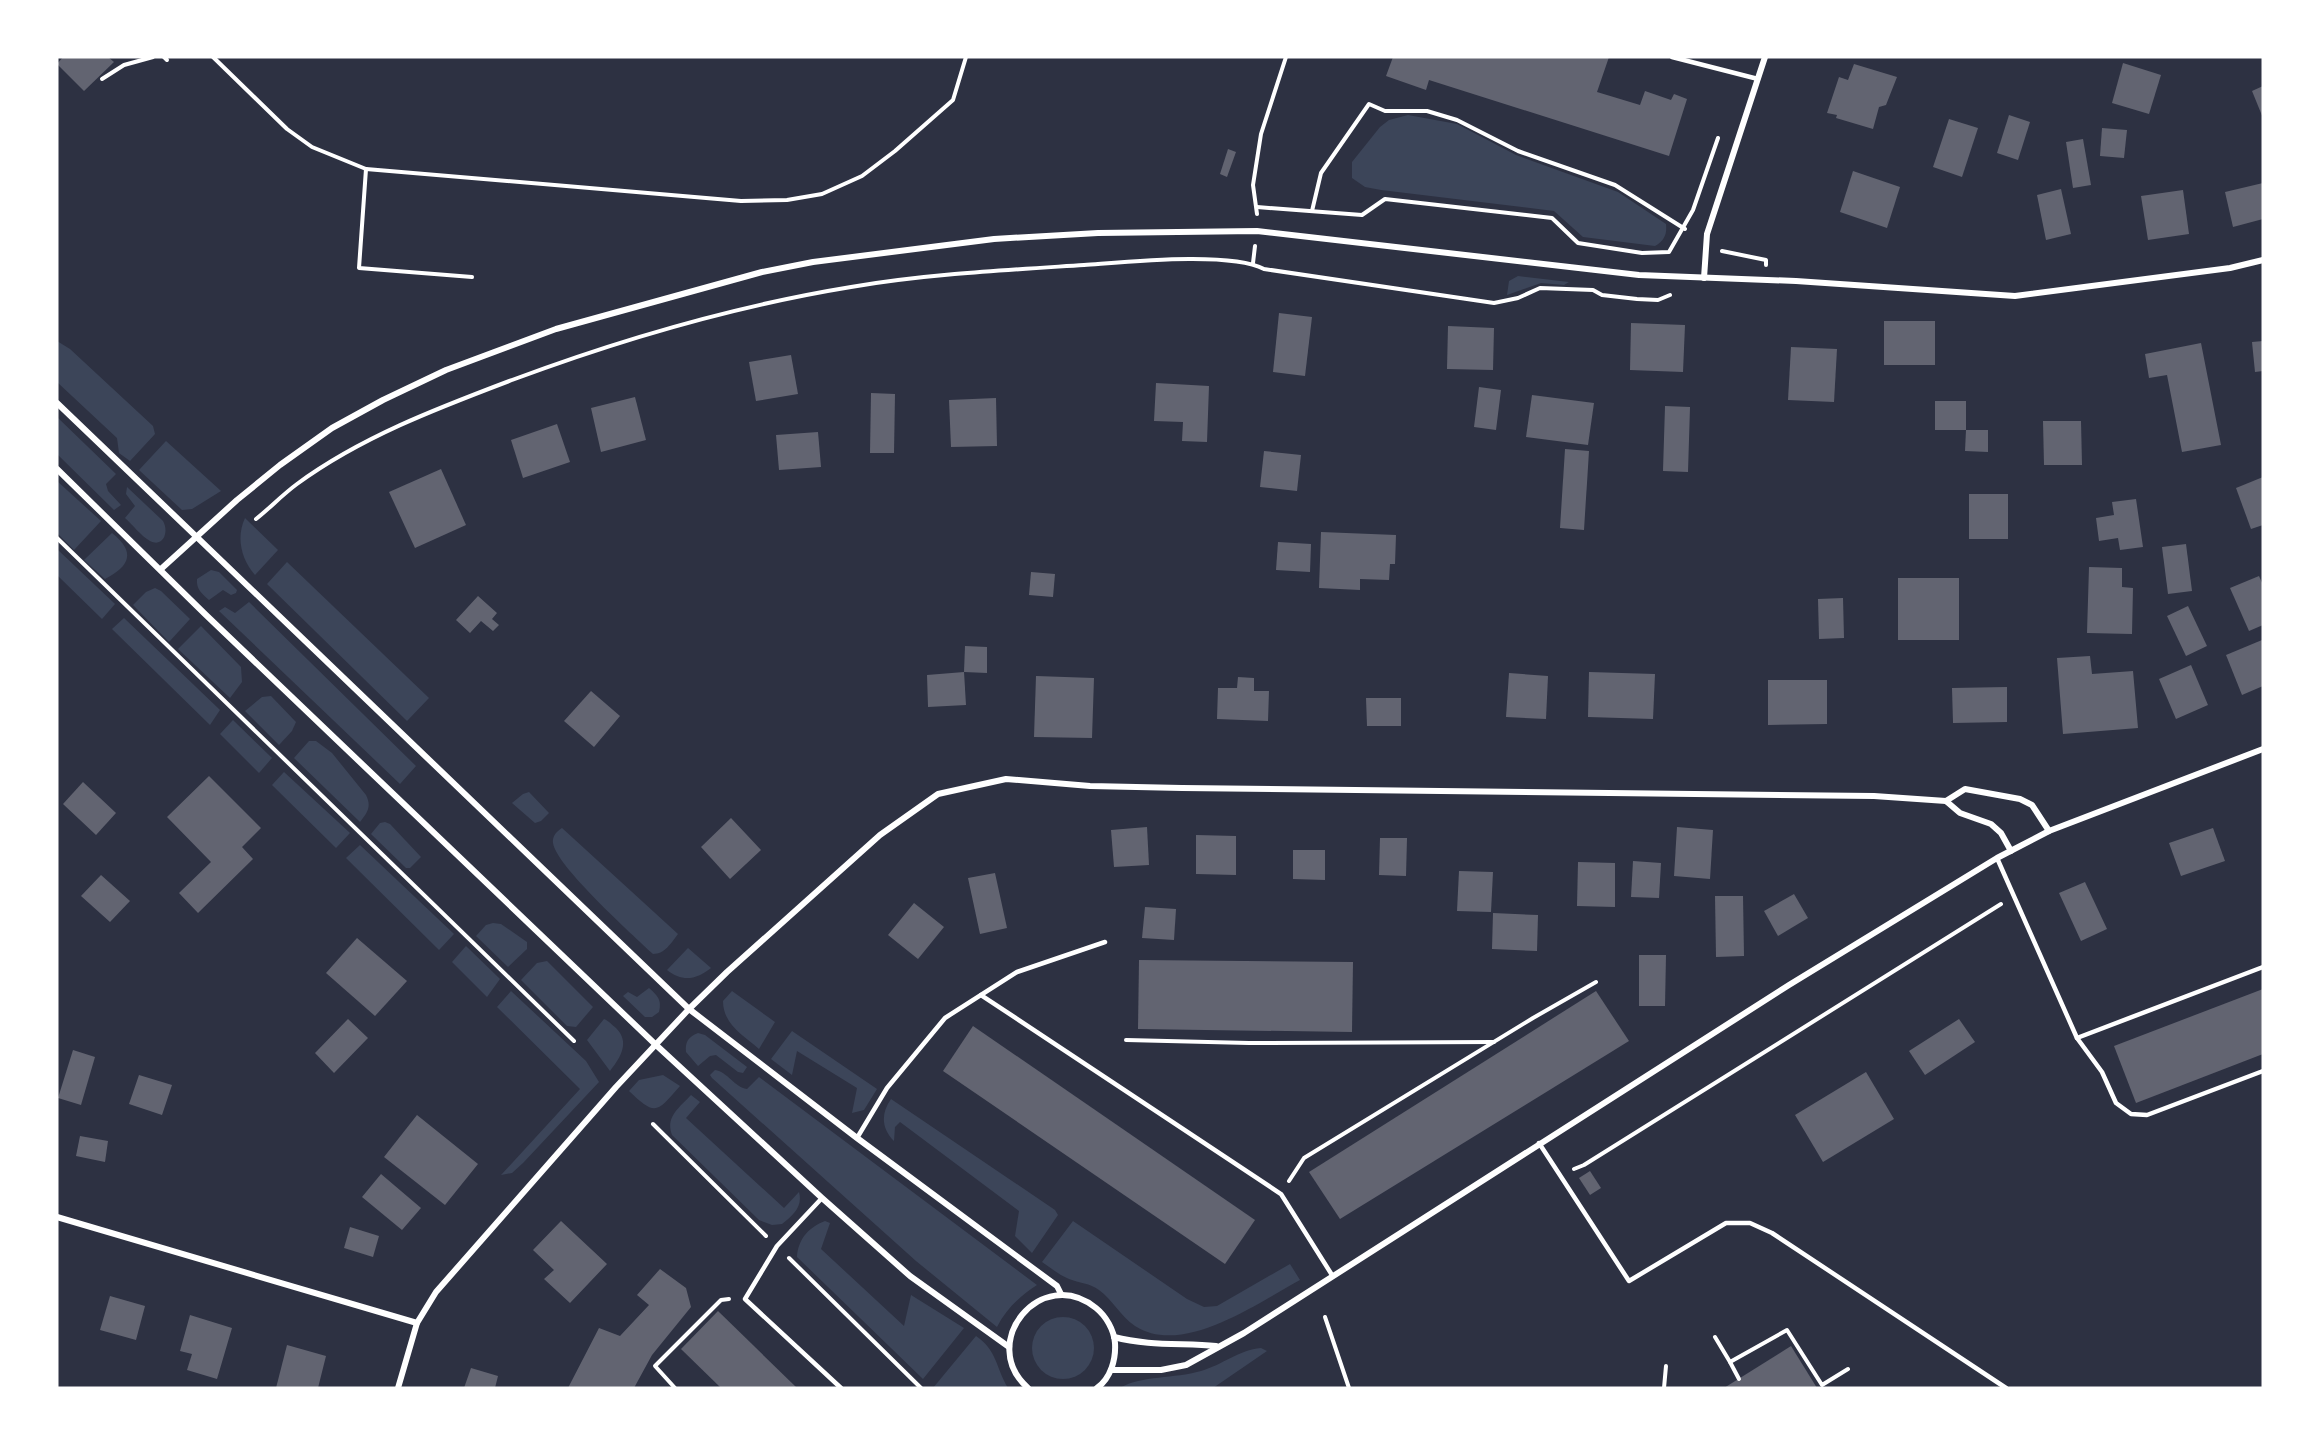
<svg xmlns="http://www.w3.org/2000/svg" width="2320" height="1445" font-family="'PT Sans Narrow',sans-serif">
<rect width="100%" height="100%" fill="#2d3142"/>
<!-- green -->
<g fill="#3c4559">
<path d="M1408 115 1457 124 1516 155 1618 192 1666 224C1667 234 1665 240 1655 246L1583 237 1554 211 1381 190 1365 187 1352 178V162L1380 127 1389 120Z"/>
<path d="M1518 276 1569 282 1564 285 1541 283 1507 295 1509 281Z"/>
<path d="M57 341 70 349 153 426 155 434 130 461 119 453 117 438 57 382Z"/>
<path d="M57 417 116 474 106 484 108 491 121 505 114 510 57 454Z"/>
<path d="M166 441 221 491 192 509 182 510 139 470Z"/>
<path d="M57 481 101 521 74 550 57 533Z"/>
<path d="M127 487 163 521C169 531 164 548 150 541 141 536 132 524 125 518L135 506 126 494Z"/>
<path d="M245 518 278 550 255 575C241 559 236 537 245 518Z"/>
<path d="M112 533C136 552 130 566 105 579L84 560Z"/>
<path d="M57 549 115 604 102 619 57 575Z"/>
<path d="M287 562 429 698 407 721 267 584Z"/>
<path d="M211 570 219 572 237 590 236 593 231 595 223 590 209 600C202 594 196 589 197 579Z"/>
<path d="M155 588 161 591 190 619 169 642 133 605 146 592Z"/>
<path d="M249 602 416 766 400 784 219 611 225 607 235 613Z"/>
<path d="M124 618 220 710 210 725 112 629Z"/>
<path d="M201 626 241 667 242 682 230 698 178 649Z"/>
<path d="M271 696 296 722 292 731 279 745 245 711 262 697Z"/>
<path d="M233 720 272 758 259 773 220 734Z"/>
<path d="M309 741H316L332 753 366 795C372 807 367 813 360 822L294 758Z"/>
<path d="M284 772 350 833 336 848 272 785Z"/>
<path d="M529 792 549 813 541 821 535 823 512 803 523 794Z"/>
<path d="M385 822 390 824 421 857 410 868H406L371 834 380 823Z"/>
<path d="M562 828 678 934C671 943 665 954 653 954 633 935 556 866 553 843 552 836 557 831 562 828Z"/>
<path d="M360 845 454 934 439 950 346 858Z"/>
<path d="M493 923 501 924 527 942V949L508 967 476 936 486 925Z"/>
<path d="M466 946 500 979 487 997 452 962Z"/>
<path d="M688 948 711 968C696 980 682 982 667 970Z"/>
<path d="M547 961 593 1007 576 1027 567 1026 521 980 537 963Z"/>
<path d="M649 988C658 996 662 1000 659 1012L652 1017H645L623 996 628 992 637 997Z"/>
<path d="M511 991 586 1061 599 1082 523 1163 512 1173 501 1175 580 1089 497 1007Z"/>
<path d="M732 991 775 1022 759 1049C743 1035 723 1024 723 1001Z"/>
<path d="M604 1019C609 1021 611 1024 616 1028 630 1042 621 1057 610 1071L587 1040Z"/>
<path d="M792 1031 877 1089 864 1110 852 1113 857 1088 797 1051 792 1075 771 1059Z"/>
<path d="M698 1033 705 1035 747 1067 743 1073 738 1072 716 1055 710 1056 698 1066 686 1052C685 1042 688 1037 698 1033Z"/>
<path d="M715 1070C728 1072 734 1087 747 1089L759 1077 1037 1285C1020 1296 1006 1309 997 1327L916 1261 712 1078 710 1075Z"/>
<path d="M663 1075 680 1086C657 1112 656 1117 629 1091L639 1080Z"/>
<path d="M691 1095 700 1102 686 1118 784 1208 799 1192C803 1207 793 1215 782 1224L772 1225 759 1220 672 1135C665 1117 680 1107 691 1095Z"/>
<path d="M891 1099 1055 1210 1058 1215 1032 1253 1015 1236 1019 1211 900 1122 895 1127 894 1141C881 1128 881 1113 891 1099Z"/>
<path d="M825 1221 830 1223 821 1249 904 1326 911 1295 964 1328 923 1379 797 1257C798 1239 809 1227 825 1221Z"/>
<path d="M1073 1221 1187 1299 1204 1307 1217 1306 1290 1264 1300 1280C1257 1303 1183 1357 1135 1326 1120 1316 1113 1300 1099 1290 1090 1283 1079 1283 1069 1279 1059 1275 1051 1268 1042 1262Z"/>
<circle cx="1063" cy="1348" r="31"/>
<path d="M976 1336C997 1350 996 1368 1008 1388H933Z"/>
<path d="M1261 1348 1267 1351 1213 1388H1120C1142 1375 1174 1379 1201 1371 1222 1365 1239 1350 1261 1348Z"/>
</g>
<!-- building -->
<g fill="#626471">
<path d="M63 57H108L114 62 84 91 57 64Z"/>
<path d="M1393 57H1609L1597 92 1640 105 1645 91 1671 100 1674 94 1687 99 1669 156 1429 80 1426 90 1386 76Z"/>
<path d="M2123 63 2161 75 2149 114 2112 103Z"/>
<path d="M1854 64 1897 77 1886 105 1879 107 1873 129 1836 118 1837 115 1827 113 1839 77 1848 80Z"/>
<path d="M2263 86V118L2252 91Z"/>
<path d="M2009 115 2030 122 2018 160 1997 153Z"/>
<path d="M1949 119 1978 128 1962 177 1933 167Z"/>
<path d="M2102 128 2127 130 2124 158 2100 156Z"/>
<path d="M2083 139 2091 185 2073 188 2066 142Z"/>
<path d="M1228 149 1236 152 1227 177 1220 174Z"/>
<path d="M1853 171 1900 187 1887 228 1840 212Z"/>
<path d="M2263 183V219L2233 227 2225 192Z"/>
<path d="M2061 189 2071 234 2046 240 2037 195Z"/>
<path d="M2183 190 2189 234 2148 240 2141 196Z"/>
<path d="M1279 313 1312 317 1305 376 1273 372Z"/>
<rect x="1884" y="321" width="51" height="44"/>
<path d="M1631 323 1685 325 1683 372 1630 370Z"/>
<path d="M1448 326 1494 328 1493 370 1447 369Z"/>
<path d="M2263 341V371L2255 372 2252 342Z"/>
<path d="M2201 343 2221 445 2182 452 2167 375 2149 378 2145 354Z"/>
<path d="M1791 347 1837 349 1834 402 1788 400Z"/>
<path d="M791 355 798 394 756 401 749 362Z"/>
<path d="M1156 383 1209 386 1207 442 1182 441 1183 422 1154 421Z"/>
<path d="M1479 387 1501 390 1496 430 1474 427Z"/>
<path d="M871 393 895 394 894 453H870Z"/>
<path d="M1532 395 1594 403 1588 445 1526 437Z"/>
<path d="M635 397 646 440 601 452 591 408Z"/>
<path d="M996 398 997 446 951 447 949 400Z"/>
<rect x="1935" y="401" width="31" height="29"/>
<path d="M1665 406 1690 407 1688 472 1663 471Z"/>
<path d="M2043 421H2081L2082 465H2044Z"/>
<path d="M557 424 570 462 523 478 511 440Z"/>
<path d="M1966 430H1988V452L1965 451Z"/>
<path d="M818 432 821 467 779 470 776 435Z"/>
<path d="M1565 449 1589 451 1584 530 1560 528Z"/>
<path d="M1264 451 1301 455 1297 491 1260 487Z"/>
<path d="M441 469 466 525 415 548 389 492Z"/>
<path d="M2263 477V525L2251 529 2236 488Z"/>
<rect x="1969" y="494" width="39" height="45"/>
<path d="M2136 499 2143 547 2120 550 2118 538 2099 541 2096 518 2114 515 2112 502Z"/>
<path d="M1321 532 1396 535 1395 564H1390L1389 580 1360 579V590L1319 588Z"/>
<path d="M1278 542 1311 544 1310 572 1276 570Z"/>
<path d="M2186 544 2192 591 2168 594 2162 547Z"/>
<path d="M2089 567 2122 568V587L2133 588 2132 634 2087 633Z"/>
<path d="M1031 572 1055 574 1053 597 1029 595Z"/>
<path d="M2259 576 2263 585V625L2249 631 2230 588Z"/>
<rect x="1898" y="578" width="61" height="62"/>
<path d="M478 596 497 613 492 619 499 625 493 631 481 621 470 633 456 620Z"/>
<path d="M1843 598 1844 638 1819 639 1818 599Z"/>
<path d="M2188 606 2207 646 2186 656 2167 616Z"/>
<path d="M2262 640 2263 686 2242 695 2226 655Z"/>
<path d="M965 646 987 647V673L964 672Z"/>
<path d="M2090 656 2092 674 2133 671 2138 728 2063 734 2057 658Z"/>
<path d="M2191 665 2208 705 2176 719 2159 679Z"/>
<path d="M964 672 966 705 928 707 927 675Z"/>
<path d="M1589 672 1655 674 1653 719 1588 717Z"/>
<path d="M1509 673 1548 676 1546 719 1506 717Z"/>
<path d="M1036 676 1094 678 1092 738 1034 737Z"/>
<path d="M1238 677 1254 678V691H1269L1268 721 1217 719 1218 688H1237Z"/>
<path d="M1768 680H1827V724L1768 725Z"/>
<path d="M2007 687V722L1953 723 1952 688Z"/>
<path d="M591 691 620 716 594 747 564 721Z"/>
<path d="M1366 698H1401V726H1367Z"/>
<path d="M209 776 261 828 242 847 253 859 198 913 179 893 211 862 167 817Z"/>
<path d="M83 782 116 813 96 835 63 804Z"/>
<path d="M731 818 761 850 730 879 701 847Z"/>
<path d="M1147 827 1149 865 1114 867 1111 830Z"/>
<path d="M1677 827 1713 830 1710 879 1674 876Z"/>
<path d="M2213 828 2225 861 2181 876 2169 843Z"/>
<path d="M1196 835 1236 836V875L1196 874Z"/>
<path d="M1380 838H1407L1406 876 1379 875Z"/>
<path d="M1293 850H1325V880L1293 879Z"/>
<path d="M1633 861 1661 863 1659 898 1631 897Z"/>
<path d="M1578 862 1615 863V907L1577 906Z"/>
<path d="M1459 871 1493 872 1491 912 1457 911Z"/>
<path d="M995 873 1007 928 980 934 968 878Z"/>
<path d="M101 875 130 901 110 922 81 896Z"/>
<path d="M2085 882 2107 929 2081 941 2059 893Z"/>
<path d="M1794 894 1808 918 1778 936 1764 911Z"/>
<path d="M1715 896H1743L1744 956 1716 957Z"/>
<path d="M914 903 944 927 918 959 888 935Z"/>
<path d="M1145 907 1176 909 1174 940 1142 938Z"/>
<path d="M1493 913 1538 915 1537 951 1492 949Z"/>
<path d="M357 938 407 981 375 1016 326 973Z"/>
<path d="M1639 955H1666L1665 1006H1639Z"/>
<path d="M1139 960 1353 962 1352 1032 1138 1029Z"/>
<path d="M2263 989V1054L2136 1103 2114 1046Z"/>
<path d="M1596 991 1629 1041 1340 1219 1309 1172Z"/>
<path d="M348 1019 368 1038 334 1073 315 1053Z"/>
<path d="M1959 1019 1975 1042 1925 1075 1909 1051Z"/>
<path d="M973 1026 1255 1220 1225 1264 943 1071Z"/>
<path d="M73 1050 95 1057 81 1105 58 1098Z"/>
<path d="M1866 1072 1894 1119 1823 1162 1795 1115Z"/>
<path d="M139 1075 172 1085 162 1115 129 1104Z"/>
<path d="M417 1115 478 1164 445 1205 384 1157Z"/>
<path d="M80 1136 108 1141 105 1162 76 1156Z"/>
<path d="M1590 1171 1601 1188 1590 1195 1579 1178Z"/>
<path d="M381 1174 421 1208 402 1230 362 1197Z"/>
<path d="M561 1221 607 1264 570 1303 544 1279 554 1270 533 1250Z"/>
<path d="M350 1227 379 1236 373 1257 344 1248Z"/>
<path d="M660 1269 686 1288 691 1307 652 1355 634 1388H568L599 1328 620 1336 649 1305 637 1295Z"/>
<path d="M110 1296 145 1306 136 1340 100 1330Z"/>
<path d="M718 1311 797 1388H721L681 1349Z"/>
<path d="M190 1315 232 1328 217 1379 187 1370 192 1354 180 1351Z"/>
<path d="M287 1345 326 1356 318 1388H276Z"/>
<path d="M1791 1346 1817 1388H1724Z"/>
<path d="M471 1368 498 1376 495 1388H464Z"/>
</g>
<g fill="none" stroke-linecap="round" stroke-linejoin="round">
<!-- path -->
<g stroke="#fff" stroke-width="4">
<path d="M164 57 167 60"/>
<path d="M213 57 287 129 312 147 366 169 741 201 787 200 822 194 862 176 895 151 953 100 966 57"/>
<path d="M102 79 124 65 153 57"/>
<path d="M366 169 359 268 472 277"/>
<path d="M1257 207 1362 215 1385 199 1552 218 1578 243 1642 253 1669 252 1693 210 1718 138"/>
<path d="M1312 211 1321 173 1369 104 1385 111H1427L1457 120 1518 151 1615 185 1685 229"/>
<path d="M1257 214 1253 185 1261 134 1286 57"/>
<path d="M1722 251 1766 260V265"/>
<path d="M1253 263 1255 246"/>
<path d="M256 519C270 508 282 495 297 484 361 437 438 408 512 380 622 339 735 306 851 287 928 274 1007 270 1084 265 1126 262 1230 251 1264 269L1494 303 1518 298 1540 288 1593 290 1602 295 1637 299 1658 300 1670 295"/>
<path d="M57 538 574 1041"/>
<path d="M1126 1040 1249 1043 1494 1042"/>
<path d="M653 1124 766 1236"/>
<path d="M1574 1169 1584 1165 2001 904"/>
<path d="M1289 1181 1304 1158 1533 1018 1596 982"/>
<path d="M789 1258 921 1388"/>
<path d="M1325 1317 1349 1388"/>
<path d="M1715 1337 1730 1362 1787 1330 1822 1385 1848 1369"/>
<path d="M1730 1362 1739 1379"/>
<path d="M675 1388 655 1366 721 1300 729 1299"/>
<path d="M1664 1388 1666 1366"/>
</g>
<!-- service -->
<g stroke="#fff" stroke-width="4.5">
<path d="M1672 57 1758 79"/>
<path d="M1997 858 2077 1038 2102 1072 2116 1103 2131 1114 2147 1115 2263 1071"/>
<path d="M981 995 1281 1194 1332 1275"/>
<path d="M2077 1038 2263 967"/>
<path d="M857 1138 887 1088 945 1018 1017 972 1105 942"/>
<path d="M1539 1143 1629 1281 1726 1223H1750L1772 1233 2006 1388"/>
<path d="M822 1198 777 1246 745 1299 841 1388"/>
</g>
<!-- minor -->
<g stroke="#fff" stroke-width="6">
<path d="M1704 278 1707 234 1765 57"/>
<path d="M57 403 689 1009 857 1138 1057 1286 1061 1294"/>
<path d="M57 469 206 615 655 1044 822 1198 910 1276 1009 1347"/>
<path d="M161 569 237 500 280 465 332 428 383 400 446 370 556 329 762 272 813 262 994 239 1098 233 1257 231 1639 275 1796 281 2015 296 2230 268 2263 260"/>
<path d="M1946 801 1965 789 2020 799 2032 805 2049 831"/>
<path d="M57 1217 417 1323"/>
<path d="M1114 1337C1148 1346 1182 1343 1216 1346"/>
<path d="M1111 1370H1161L1186 1365 1244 1333 1789 985 1997 858 2049 831 2263 749"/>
<path d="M398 1388 417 1323 436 1292 616 1087 689 1009 727 972 880 835 938 794 1006 779 1090 786 1182 788 1874 796 1946 801 1960 813 1991 824 2001 833 2011 851"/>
<path d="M1028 1388C977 1343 1041 1264 1096 1308 1106 1316 1114 1330 1115 1343 1116 1359 1111 1378 1097 1388"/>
</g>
</g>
<!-- border -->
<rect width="2320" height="1445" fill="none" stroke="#ffffff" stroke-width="117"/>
</svg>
